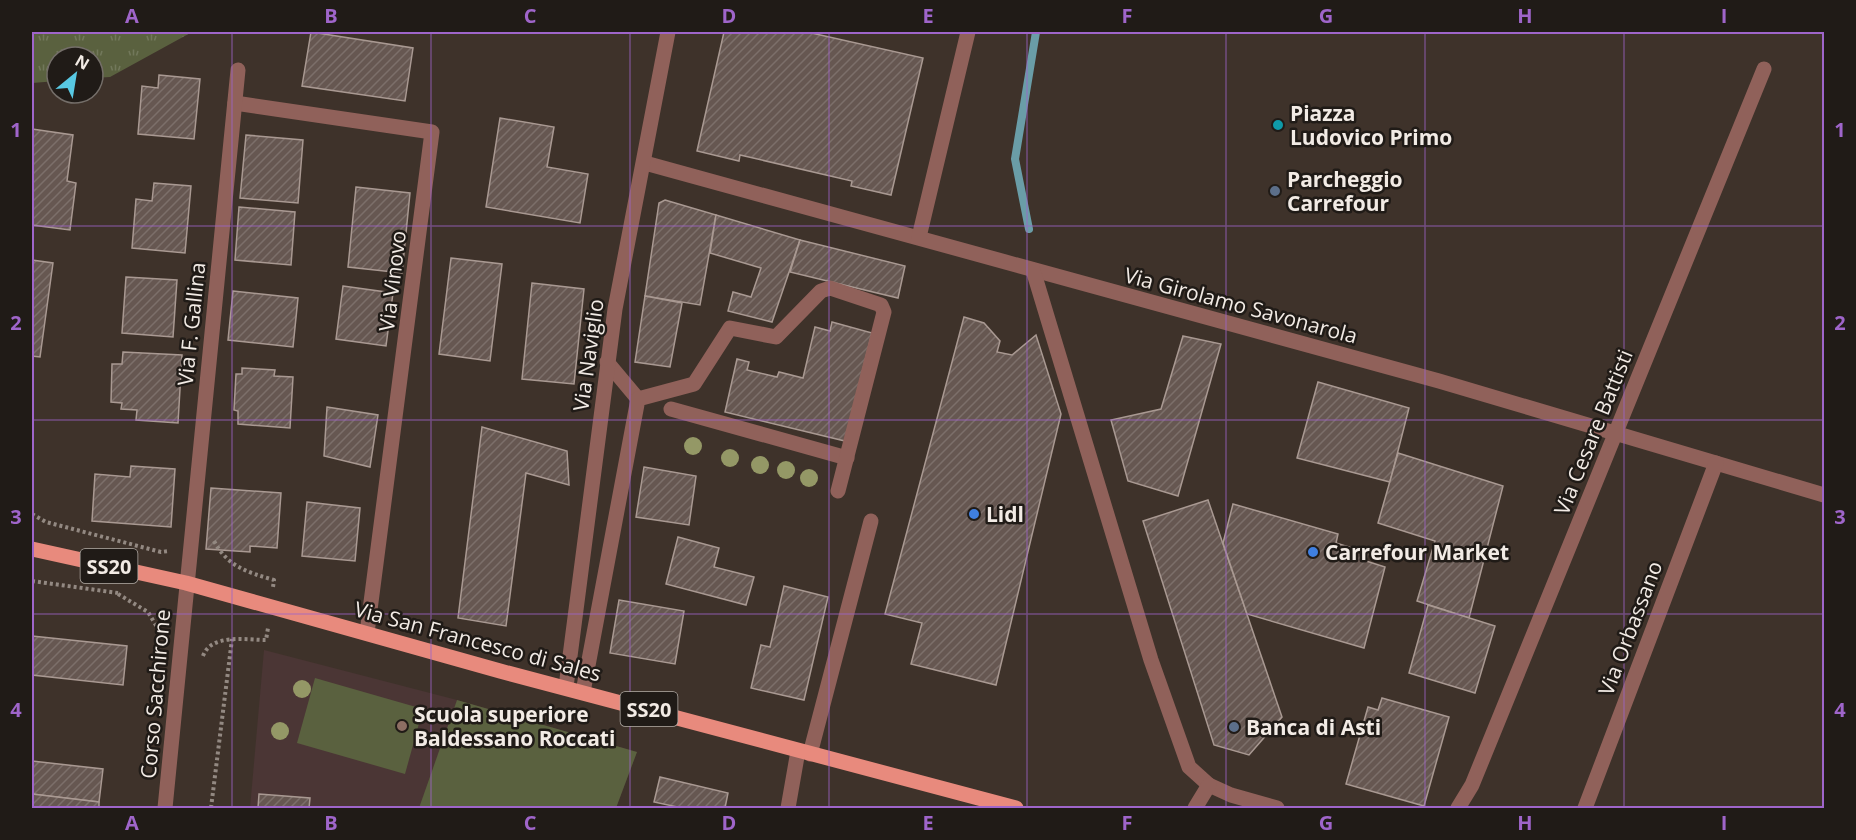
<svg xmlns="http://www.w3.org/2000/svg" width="1856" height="840" font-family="'Open Sans',sans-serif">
<defs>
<pattern id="grass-tufts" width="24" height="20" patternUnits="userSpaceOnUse" patternTransform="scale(1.5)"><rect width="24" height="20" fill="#5a613f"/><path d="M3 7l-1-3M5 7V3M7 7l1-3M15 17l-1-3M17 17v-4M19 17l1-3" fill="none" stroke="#72785b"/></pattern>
<pattern id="building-hatch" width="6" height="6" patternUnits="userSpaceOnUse" patternTransform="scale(1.5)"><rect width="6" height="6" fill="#665751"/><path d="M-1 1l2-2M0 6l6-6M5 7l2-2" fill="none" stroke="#7c6f6a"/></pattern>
</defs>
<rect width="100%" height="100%" fill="#3e322a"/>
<!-- industrial -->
<path fill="#4b3635" d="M264 650 457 700 637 752 616 808H250Z"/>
<!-- grass -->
<path fill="url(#grass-tufts)" d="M32 32H192L110 77 93 78V57H57V81L32 83Z"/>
<!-- pitch -->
<g fill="#5a613f">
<path d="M315 678 423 709 405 774 297 743Z"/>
<path d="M457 700 637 752 616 808H419Z"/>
</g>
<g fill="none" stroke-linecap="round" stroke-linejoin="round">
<!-- stream -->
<path stroke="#6a9da7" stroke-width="8" d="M1029 229 1015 159 1036 32"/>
</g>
<!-- building -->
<g fill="url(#building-hatch)" stroke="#a99992" stroke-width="1.5">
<path d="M311 32 413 48 405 101 302 86Z"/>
<path d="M724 32H807L923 58 891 195 851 186 852 181 740 155 739 161 697 151Z"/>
<path d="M159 75 200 79 194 139 138 134 142 86 158 88Z"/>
<path d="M500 118 554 127 547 167 588 174 580 223 486 207Z"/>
<path d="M32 129 73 135 67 181 76 183 70 230 32 225Z"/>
<path d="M246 135 303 140 298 203 240 198Z"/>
<path d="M154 183 191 186 185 253 132 248 136 199 152 201Z"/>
<path d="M356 187 410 193 402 273 348 267Z"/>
<path d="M665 200 716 215 700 305 645 296 659 203Z"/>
<path d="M239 207 295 212 291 265 235 260Z"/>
<path d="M716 215 800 240 772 322 728 311 733 292 751 297 761 268 710 253Z"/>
<path d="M800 240 905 266 898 298 790 272Z"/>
<path d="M451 258 502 264 490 361 439 354Z"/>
<path d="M32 260 53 263 40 357 32 356Z"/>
<path d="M126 277 177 280 173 337 122 333Z"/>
<path d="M532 283 584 289 574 384 522 379Z"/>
<path d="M343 286 393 293 386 346 336 339Z"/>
<path d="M233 291 298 298 293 347 228 340Z"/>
<path d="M645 296 682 303 670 367 635 362Z"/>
<path d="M964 317 984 323 1000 341 997 352 1012 355 1036 335 1061 414 996 685 911 664 922 623 885 614Z"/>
<path d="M832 322 872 333 845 441 725 412 737 359 749 362 747 370 777 377 779 372 803 378 815 327 830 331Z"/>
<path d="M1183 336 1221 344 1178 496 1128 481 1111 420 1161 409Z"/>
<path d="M123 352 182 355 178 423 136 420 137 410 121 409 122 403 111 402 112 364H122Z"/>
<path d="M242 368 275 370 274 376 293 377 290 428 238 424V411L234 410 236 374H242Z"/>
<path d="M1318 382 1409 408 1390 482 1297 458Z"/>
<path d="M327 407 378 415 370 467 324 456Z"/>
<path d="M482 427 567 451 569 485 526 473 506 626 458 618Z"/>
<path d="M1398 453 1503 486 1469 618 1417 601 1435 541 1378 523Z"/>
<path d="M131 466 175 469 171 527 92 521 95 474 130 477Z"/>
<path d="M644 467 696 476 689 525 636 517Z"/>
<path d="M211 488 281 493 277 548 250 546V552L206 549Z"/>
<path d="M1208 500 1282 717 1249 755 1214 745 1143 521Z"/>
<path d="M307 502 360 508 355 561 302 556Z"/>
<path d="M1233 504 1338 534 1336 543 1368 553 1366 561 1385 567 1364 648 1247 614 1223 543Z"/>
<path d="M678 537 719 548 714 567 754 577 746 605 666 584Z"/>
<path d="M784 586 828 597 804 700 751 688 761 645 770 647Z"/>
<path d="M619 600 684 611 675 664 610 653Z"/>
<path d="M1428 605 1495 626 1475 693 1409 673Z"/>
<path d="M32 636 127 646 123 685 32 675Z"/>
<path d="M1382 698 1449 717 1424 806 1346 784 1368 707 1378 710Z"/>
<path d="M32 761 103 769 99 802 32 794Z"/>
<path d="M660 777 728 793 725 808H682L654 802Z"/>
<path d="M32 794 99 802V808H32Z"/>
<path d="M259 794 310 798 309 808H258Z"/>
</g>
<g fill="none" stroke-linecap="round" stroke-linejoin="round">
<!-- path -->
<g stroke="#938982" stroke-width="4" stroke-dasharray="3 3" stroke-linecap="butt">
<path d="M32 514 46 522 161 552 169 551"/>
<path d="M214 541C228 567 247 572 274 580L273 587"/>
<path d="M32 581 118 593"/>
<path d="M118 594 148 612 160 632"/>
<path d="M203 656C211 633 248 640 266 640L268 628"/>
<path d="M211 808 232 639"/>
</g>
<!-- minor -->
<g stroke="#90615a" stroke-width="15">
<path d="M235 103 432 132 367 633"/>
<path d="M645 163 1439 381 1824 495"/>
<path d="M919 237 968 32"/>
<path d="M1033 270 1151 660 1189 767 1209 785 1231 795 1277 808"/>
<path d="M607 362 638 399"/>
<path d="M671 409 847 458"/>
<path d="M566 687 615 309 668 32"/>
<path d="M583 692 638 399 694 384 730 328 776 337 821 291 830 288 881 305 884 312 838 491"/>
<path d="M810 754 871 521"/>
<path d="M165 808 238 70"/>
<path d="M788 808 798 751"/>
<path d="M1195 808 1209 785"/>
<path d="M1458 808 1472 785 1764 69"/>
<path d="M1585 808 1716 463"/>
</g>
<!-- major -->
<path stroke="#e88a7d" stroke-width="15" d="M32 549 186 583 500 671 1016 808"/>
</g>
<!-- trees -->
<g fill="#949866">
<circle cx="693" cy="446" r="9"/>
<circle cx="730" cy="458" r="9"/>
<circle cx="760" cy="465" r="9"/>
<circle cx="786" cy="470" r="9"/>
<circle cx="809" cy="478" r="9"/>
<circle cx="302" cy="689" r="9"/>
<circle cx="280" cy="731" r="9"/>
</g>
<!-- grid -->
<path fill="none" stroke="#9f65ca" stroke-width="1.5" stroke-opacity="0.55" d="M232 32V808M431 32V808M630 32V808M829 32V808M1027 32V808M1226 32V808M1425 32V808M1624 32V808M32 226H1824M32 420H1824M32 614H1824"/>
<!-- markers -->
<circle fill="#0f9aa8" stroke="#201b17" stroke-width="2" cx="1278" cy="125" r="6"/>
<g fill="#5c6f8a" stroke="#201b17" stroke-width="2">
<circle cx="1275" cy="191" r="6"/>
<circle cx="1234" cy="727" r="6"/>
</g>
<g fill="#3f7fe0" stroke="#201b17" stroke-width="2">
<circle cx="974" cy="514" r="6"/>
<circle cx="1313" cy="552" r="6"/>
</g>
<circle fill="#8d6e63" stroke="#201b17" stroke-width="2" cx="402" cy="726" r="6"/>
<g text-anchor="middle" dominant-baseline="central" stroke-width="5" stroke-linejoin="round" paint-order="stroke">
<!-- shield labels -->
<g fill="#201b17" stroke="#b3ada7" stroke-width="1.5">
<rect x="80.5" y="549" width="57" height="34" rx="4.5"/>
<rect x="620.5" y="692" width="57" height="34" rx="4.5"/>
</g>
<g font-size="20" font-weight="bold" fill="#f2ebe5">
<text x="109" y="566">SS20</text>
<text x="649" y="709">SS20</text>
</g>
<!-- poi labels -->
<g font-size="21" font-weight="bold" fill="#f2ebe5" stroke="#201b17" text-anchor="start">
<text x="1290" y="113">Piazza<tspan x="1290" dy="24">Ludovico Primo</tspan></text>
<text x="1287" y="179">Parcheggio<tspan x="1287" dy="24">Carrefour</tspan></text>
<text x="986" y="514">Lidl</text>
<text x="1325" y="552">Carrefour Market</text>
<text x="414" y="714">Scuola superiore<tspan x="414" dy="24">Baldessano Roccati</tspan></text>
<text x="1246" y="727">Banca di Asti</text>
</g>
<!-- street labels -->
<g font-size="21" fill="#f2ebe5" stroke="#201b17">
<text transform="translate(392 281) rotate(-83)">Via Vinovo</text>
<text transform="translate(1241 305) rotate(15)">Via Girolamo Savonarola</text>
<text transform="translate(191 324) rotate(-84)">Via F. Gallina</text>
<text transform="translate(588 355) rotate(-82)">Via Naviglio</text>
<text transform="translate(1593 432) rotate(-68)">Via Cesare Battisti</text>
<text transform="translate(1630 628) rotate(-69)">Via Orbassano</text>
<text transform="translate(478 641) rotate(15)">Via San Francesco di Sales</text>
<text transform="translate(155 694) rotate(-85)">Corso Sacchirone</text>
</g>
</g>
<!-- border -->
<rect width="1856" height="840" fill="none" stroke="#201b17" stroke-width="66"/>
<!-- north arrow -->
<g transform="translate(75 75) rotate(30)"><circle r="28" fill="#201b17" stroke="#746e69" stroke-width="1.5"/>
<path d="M0-4.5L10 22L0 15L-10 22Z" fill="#58c9e3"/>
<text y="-9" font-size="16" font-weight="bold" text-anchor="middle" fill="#f2ebe5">N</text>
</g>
<rect x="33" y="33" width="1790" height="774" fill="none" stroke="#9f65ca" stroke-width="2"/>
<g font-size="20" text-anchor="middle" font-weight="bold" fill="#9f65ca">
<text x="132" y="23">A</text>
<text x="331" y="23">B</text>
<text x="530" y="23">C</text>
<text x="729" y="23">D</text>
<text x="928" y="23">E</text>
<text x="1127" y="23">F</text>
<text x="1326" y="23">G</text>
<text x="1525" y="23">H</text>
<text x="1724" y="23">I</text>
<text x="16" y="137">1</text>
<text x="1840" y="137">1</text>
<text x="16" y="330">2</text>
<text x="1840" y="330">2</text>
<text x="16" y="524">3</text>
<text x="1840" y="524">3</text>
<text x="16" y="717">4</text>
<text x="1840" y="717">4</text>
<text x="132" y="830">A</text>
<text x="331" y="830">B</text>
<text x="530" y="830">C</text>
<text x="729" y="830">D</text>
<text x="928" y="830">E</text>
<text x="1127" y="830">F</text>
<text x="1326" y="830">G</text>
<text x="1525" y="830">H</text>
<text x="1724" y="830">I</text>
</g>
</svg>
